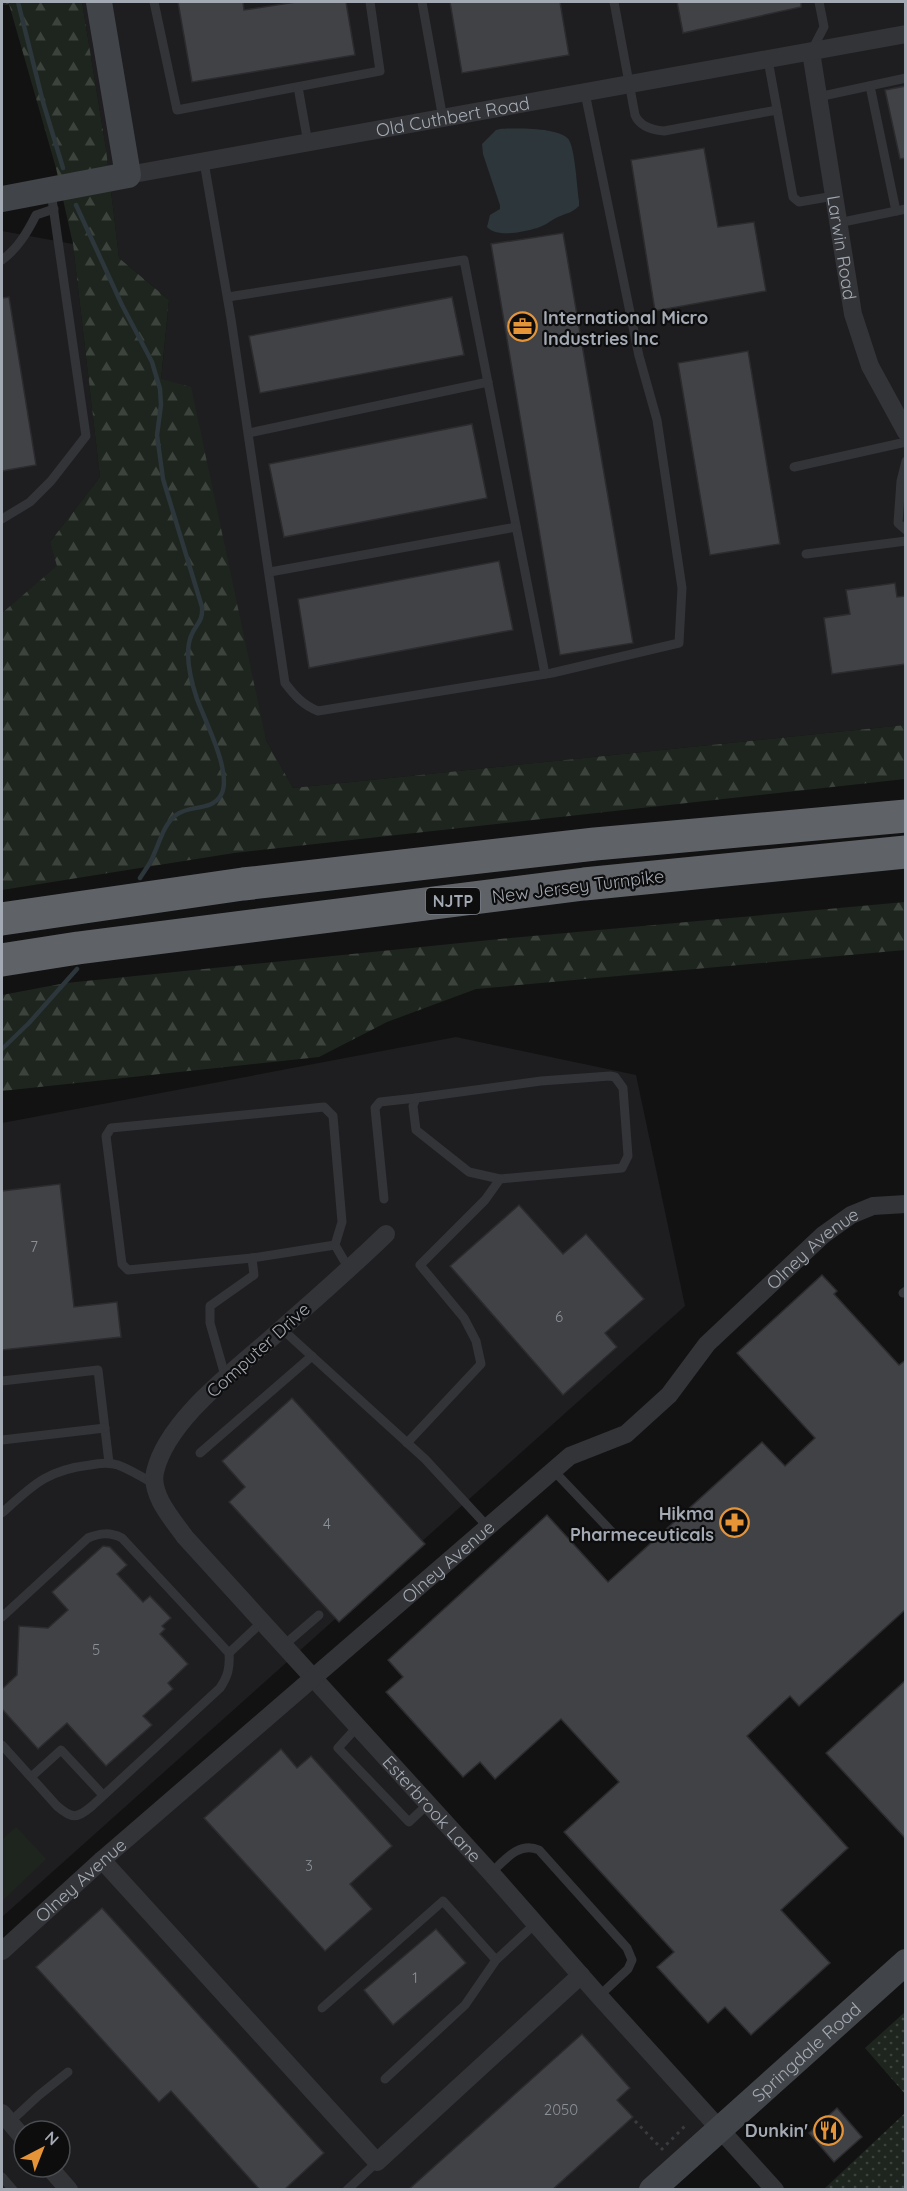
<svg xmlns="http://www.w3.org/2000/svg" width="907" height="2191" font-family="Quicksand,sans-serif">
<defs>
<pattern id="green-dots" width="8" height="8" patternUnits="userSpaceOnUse" patternTransform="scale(1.5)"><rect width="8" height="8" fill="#1e251e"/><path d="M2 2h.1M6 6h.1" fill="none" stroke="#3c423c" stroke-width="1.8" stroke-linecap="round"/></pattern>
<pattern id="forest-firs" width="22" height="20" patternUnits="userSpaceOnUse" patternTransform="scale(1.5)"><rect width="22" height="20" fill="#1e251e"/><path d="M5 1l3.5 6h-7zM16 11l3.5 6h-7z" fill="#3c423c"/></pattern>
</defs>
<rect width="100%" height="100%" fill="#121213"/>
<!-- built -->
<g fill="#1e1e20" fill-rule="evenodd">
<path d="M82 2H905V725L293 788 266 740 161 380 169 300 119 258 106 149Z"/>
<path d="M2 231 73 244 100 477 50 542 58 566 2 613Z"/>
<path d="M456 1037 636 1075 685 1306 2 1917V1123Z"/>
<path d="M312 1678 719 2128 652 2189H2V1956ZM24 2131H60V2167H24Z"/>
</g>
<!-- green -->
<g fill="url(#green-dots)">
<path d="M905 2012V2094L865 2048Z"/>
<path d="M905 2113V2189H824Z"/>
</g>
<!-- forest -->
<g fill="url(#forest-firs)">
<path d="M2 2H82L106 149 119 258 169 300 161 379 191 387 266 740 293 788 905 725V779L234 853 2 890V613L57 566 50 542 100 477 73 244 56 168 9 4 2 5Z"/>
<path d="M905 902V950L476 989 387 1022 319 1057 2 1091V995L66 983 500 939Z"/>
</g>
<!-- pitch -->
<path fill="#1e251e" d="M16 1827 46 1859 2 1901V1840Z"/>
<!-- water -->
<path fill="#2c363b" d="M500 129C515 128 561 127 569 140 575 150 577 187 579 201V206C572 213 567 213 558 217 551 220 545 226 537 228 524 232 497 238 487 227L490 215 500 209V205L483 154 482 144 496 130Z"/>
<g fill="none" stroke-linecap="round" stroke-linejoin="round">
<!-- stream -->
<g stroke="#2c363b" stroke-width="4.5">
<path d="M18 2 43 102 63 168"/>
<path d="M76 205 122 305 152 362 160 389 161 405 157 435 163 479 202 607C203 623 196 623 191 636 184 654 191 681 197 699 205 721 233 774 221 795 211 812 190 804 176 815 164 824 160 841 154 854 151 863 145 870 140 878"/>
<path d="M2 1049 29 1023 77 969"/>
</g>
</g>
<!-- building -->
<g fill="#414246" stroke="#2c2c2f" stroke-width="1.5">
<path d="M178 2H243L244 10 296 2H346L355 55 192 82Z"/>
<path d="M450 2H560L569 55 462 73Z"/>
<path d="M677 2H801V7L683 33Z"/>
<path d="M906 86V158L900 159 885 90Z"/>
<path d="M704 148 718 227 754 222 766 291 655 311 631 160Z"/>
<path d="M563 233 633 643 560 655 491 244Z"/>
<path d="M9 297 36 465 2 471V298Z"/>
<path d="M452 297 464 355 260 393 249 336Z"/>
<path d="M748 351 780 544 710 555 678 363Z"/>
<path d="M472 424 487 498 284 537 269 464Z"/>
<path d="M499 561 513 630 309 668 298 599Z"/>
<path d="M895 583 897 597 906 596V664L832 674 824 618 850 614 846 590Z"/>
<path d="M60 1184 74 1307 117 1302 121 1337 2 1350V1191Z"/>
<path d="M519 1205 563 1254 586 1234 644 1299 605 1333 617 1347 563 1395 450 1266Z"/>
<path d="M822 1275 837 1291 834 1294 899 1365 906 1360V1609L799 1706 790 1696 747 1736 848 1848 781 1910 830 1963 751 2035 725 2007 708 2023 657 1967 674 1952 564 1832 619 1782 561 1719 495 1779 480 1762 463 1777 386 1692 403 1677 388 1660 547 1515 608 1582 762 1442 785 1466 815 1438 737 1353Z"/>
<path d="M292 1398 425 1544 339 1622 229 1502 245 1487 222 1461Z"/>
<path d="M103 1546 110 1547 127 1565 117 1574 143 1602 150 1596 171 1618 162 1626 165 1629 160 1634 188 1664 168 1683 173 1689 143 1716 152 1725 106 1766 67 1723 38 1749 2 1709V1689L17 1675 19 1626 48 1628 68 1610 52 1592Z"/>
<path d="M906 1680V1839L826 1753Z"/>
<path d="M281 1749 297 1768 311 1756 392 1846 350 1884 372 1909 325 1951 204 1818Z"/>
<path d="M102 1908 324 2153 284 2190H260L171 2091 159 2102 36 1967Z"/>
<path d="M436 1929 466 1963 393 2025 364 1990Z"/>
<path d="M582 2034 630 2088 617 2100 633 2117 552 2190H408Z"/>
<path d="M837 2108 862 2137 834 2162 809 2133Z"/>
</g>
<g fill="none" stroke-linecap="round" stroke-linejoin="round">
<!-- path -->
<path stroke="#393b3f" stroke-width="3" stroke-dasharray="3 4.5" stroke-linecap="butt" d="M635 2121 662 2149 686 2125"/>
<!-- lane -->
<g stroke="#333438" stroke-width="9">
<path d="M154 2 177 110 380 71 370 2"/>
<path d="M422 2 443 119"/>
<path d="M614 2 635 115C640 127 652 130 664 131L777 110"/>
<path d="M812 50 824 27 819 2"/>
<path d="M768 60 793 197 799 202 834 196"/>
<path d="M870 86 896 211"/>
<path d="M298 87 308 143"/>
<path d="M818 97 906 78"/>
<path d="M204 162 231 319 285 683C295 696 303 705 318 711L552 673 679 643 682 588 657 420 639 356 585 93"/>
<path d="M838 223 906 209"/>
<path d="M2 260C18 248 27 233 36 215L54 209"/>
<path d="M228 297 464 260 545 674"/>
<path d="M249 433 488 382"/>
<path d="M906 461 901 481 898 523 906 530"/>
<path d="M794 467 906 442"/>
<path d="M2 519 30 502 51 481 86 436 51 192"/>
<path d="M806 554 906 541"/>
<path d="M270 572 516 527"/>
<path d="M610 1076 615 1077 623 1088 628 1156 622 1168 500 1179 469 1172 416 1130 413 1106 416 1098 541 1081Z"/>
<path d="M384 1199 375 1108 380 1102 416 1098"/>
<path d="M252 1258 335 1245"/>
<path d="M903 1293 906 1291"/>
<path d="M282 1329 425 1459 488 1527"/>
<path d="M226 1379 210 1323V1306L254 1275 252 1258 128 1270 122 1264 106 1136 111 1128 324 1107 333 1116 342 1222 335 1245 349 1269"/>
<path d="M2 1381 98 1370 109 1463"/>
<path d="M2 1440 105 1428"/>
<path d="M407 1443 481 1364 476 1341 464 1318 420 1265 485 1200 500 1179"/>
<path d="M200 1453 312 1356"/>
<path d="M553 1470 611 1531"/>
<path d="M2 1513C33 1485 47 1470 90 1465 99 1463 109 1462 118 1465 131 1470 144 1478 156 1485"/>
<path d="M2 1617 88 1538C100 1533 110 1532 122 1538L229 1653C230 1668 228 1676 220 1688L92 1806C77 1819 72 1819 57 1806L2 1745"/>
<path d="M283 1646 319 1615"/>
<path d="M229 1653 262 1622"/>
<path d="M357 1727 338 1748 409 1822 428 1804"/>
<path d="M31 1777 61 1750 103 1795"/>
<path d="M491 1873C505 1860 519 1841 539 1850L627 1948 632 1960 628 1969 599 1996"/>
<path d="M322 2008 443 1901 496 1960 535 1924"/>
<path d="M385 2079 465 2005 496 1960"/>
<path d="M10 2122 38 2096 68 2072"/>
<path d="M2 2177 13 2190"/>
<path d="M347 2190 377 2162"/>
</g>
<!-- street -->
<g stroke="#333438" stroke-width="18">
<path id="s1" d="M811 52 853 314 870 366 906 432"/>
<path id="s2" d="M128 175 906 34"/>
<path id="s3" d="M386 1234C351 1268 314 1300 277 1333 238 1368 167 1419 155 1472 150 1495 173 1520 185 1537L491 1873 599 1996 775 2190"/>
<path d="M102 1860 377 2162 581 1975"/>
<path id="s4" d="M2 1951 102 1860 570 1456 626 1434 669 1395 707 1344 823 1235 851 1215 873 1206 906 1204"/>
<path d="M2 2113 24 2139"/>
<path d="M49 2167 69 2190"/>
</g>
<!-- secondary -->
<g stroke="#414448" stroke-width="26">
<path d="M2 199 128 175 99 2"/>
<path id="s5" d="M652 2190 906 1962"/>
</g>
<!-- highway -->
<g stroke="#5f6368" stroke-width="33">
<path d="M2 919 243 884 595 844 906 816"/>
<path d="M2 960 78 948 584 884 906 852"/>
</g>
</g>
<!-- icons -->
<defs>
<symbol id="office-ring" viewBox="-11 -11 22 22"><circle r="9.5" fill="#0d0d0e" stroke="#e59438" stroke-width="1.5"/><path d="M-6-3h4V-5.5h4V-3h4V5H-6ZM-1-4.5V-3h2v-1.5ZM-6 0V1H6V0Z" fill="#e59438"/></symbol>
<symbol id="pharmacy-ring" viewBox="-11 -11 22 22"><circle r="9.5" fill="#0d0d0e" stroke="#e59438" stroke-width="1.5"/><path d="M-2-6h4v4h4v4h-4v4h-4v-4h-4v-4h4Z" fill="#e59438"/></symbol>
<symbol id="restaurant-ring" viewBox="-11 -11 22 22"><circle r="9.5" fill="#0d0d0e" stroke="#e59438" stroke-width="1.5"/><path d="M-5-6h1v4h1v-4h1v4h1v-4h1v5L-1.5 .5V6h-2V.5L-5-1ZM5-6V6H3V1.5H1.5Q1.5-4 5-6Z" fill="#e59438"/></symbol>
</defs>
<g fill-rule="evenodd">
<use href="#office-ring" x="506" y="310" width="33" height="33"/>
<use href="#pharmacy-ring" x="718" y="1506" width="33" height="33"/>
<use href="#restaurant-ring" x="812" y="2114" width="33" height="33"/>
</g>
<g text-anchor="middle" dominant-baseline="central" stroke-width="4.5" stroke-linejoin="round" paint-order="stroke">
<!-- number labels -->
<g font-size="15" fill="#8b9098">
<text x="34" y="1246">7</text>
<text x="559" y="1316">6</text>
<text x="327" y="1523">4</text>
<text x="96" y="1649">5</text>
<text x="309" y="1865">3</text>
<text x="415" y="1977">1</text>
<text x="561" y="2109">2050</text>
</g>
<!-- shield labels -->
<rect fill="#0d0d0e" stroke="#777b82" stroke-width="1.5" x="426" y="888" width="54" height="26" rx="4.5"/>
<g font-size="16" font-weight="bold" fill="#a4aab3">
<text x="453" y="901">NJTP</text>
</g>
<!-- street labels -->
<g font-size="18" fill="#a4aab3" stroke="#0d0d0e">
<text stroke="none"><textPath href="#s2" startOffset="330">Old Cuthbert Road</textPath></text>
<text stroke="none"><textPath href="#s1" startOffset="198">Larwin Road</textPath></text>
<text transform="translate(578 886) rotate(-7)">New Jersey Turnpike</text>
<text stroke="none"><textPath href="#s4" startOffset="1078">Olney Avenue</textPath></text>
<text transform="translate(258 1350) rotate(-42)">Computer Drive</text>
<text stroke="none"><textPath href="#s4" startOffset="592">Olney Avenue</textPath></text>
<text stroke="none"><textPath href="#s3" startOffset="776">Esterbrook Lane</textPath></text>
<text stroke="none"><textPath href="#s4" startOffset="106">Olney Avenue</textPath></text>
<text stroke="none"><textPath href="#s5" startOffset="207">Springdale Road</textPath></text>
</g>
<!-- poi labels -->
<g font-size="18" font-weight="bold" fill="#a4aab3" stroke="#0d0d0e" text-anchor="end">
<text x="543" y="317" text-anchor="start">International Micro<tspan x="543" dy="21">Industries Inc</tspan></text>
<text x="714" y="1513">Hikma<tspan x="714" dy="21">Pharmeceuticals</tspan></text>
<text x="808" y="2130">Dunkin'</text>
</g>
</g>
<!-- border -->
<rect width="907" height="2191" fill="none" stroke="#a4aab3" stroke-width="6"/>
<!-- north arrow -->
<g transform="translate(42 2149) rotate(42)"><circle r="28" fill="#0d0d0e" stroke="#494c50" stroke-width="1.5"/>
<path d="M0-4.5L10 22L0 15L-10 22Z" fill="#e59438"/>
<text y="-9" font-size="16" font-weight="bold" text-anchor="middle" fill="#a4aab3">N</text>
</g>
</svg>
